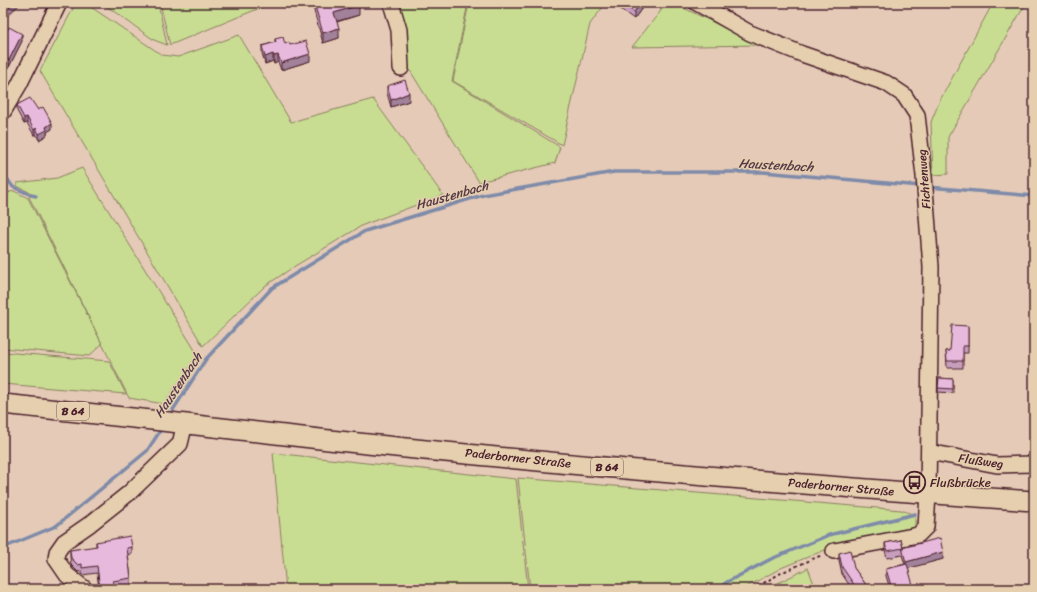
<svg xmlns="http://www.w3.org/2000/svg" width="1037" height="592" font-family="Sriracha,sans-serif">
<rect width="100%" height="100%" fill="#e5cbb7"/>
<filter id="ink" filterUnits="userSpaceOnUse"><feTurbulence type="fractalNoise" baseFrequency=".025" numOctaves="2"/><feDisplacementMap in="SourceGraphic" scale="8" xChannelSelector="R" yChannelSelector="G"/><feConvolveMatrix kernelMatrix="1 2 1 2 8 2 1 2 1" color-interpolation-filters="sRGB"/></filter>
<g filter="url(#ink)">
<!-- green -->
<g fill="#c8dd92" stroke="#897e5e">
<path d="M76 3H85L162 55 178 57 239 35 291 122 373 99 443 195 363 225 295 266 265 286 203 346 40 71Z"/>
<path d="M102 3H158L167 45 154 40Z"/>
<path d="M160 3H272L170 45Z"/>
<path d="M394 3H468L452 81 560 147 555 163 479 182 406 64Z"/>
<path d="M469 3H606L590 24 562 145 453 81Z"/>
<path d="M667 3H673L761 45 632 47Z"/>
<path d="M993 3H1026L948 137V174L933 175 931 122 940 100Z"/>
<path d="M82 168 198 355 164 404 129 398 29 197 31 193 17 186V183L57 178Z"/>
<path d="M14 191 28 198 102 344 89 356 3 348V194Z"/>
<path d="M3 352 109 361 126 394 3 384Z"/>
<path d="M273 453 516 479 528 589H286Z"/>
<path d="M518 478 901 510 915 515V529L832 547 781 568 743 589H530Z"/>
<path d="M808 568 816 589H766Z"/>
</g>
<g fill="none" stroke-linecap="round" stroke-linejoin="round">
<!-- stream -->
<g stroke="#7e8aa9" stroke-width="3.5">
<path d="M3 173 13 187 31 195 36 196"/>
<path d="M928 187 1034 196"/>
<path d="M169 416 206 359 272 288 365 231 483 195 614 172H763L921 186"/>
<path d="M3 548 56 526 147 451 162 428"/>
<path d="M718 589 727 582 771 559 829 535 915 514"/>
</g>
<defs>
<g id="minor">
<path d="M391 3 399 30 401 68"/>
<path d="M697 3 750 33 802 54 886 83 904 95 917 115 924 176 931 267 928 494 926 527 918 535 834 551"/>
<path d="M3 112 19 85 59 3"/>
<path d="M929 452 997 465 1034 464"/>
<path d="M85 589 67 575 56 559 57 552 64 542 90 524 129 493 180 444 185 423"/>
</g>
<path id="major" d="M3 404C112 415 220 428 329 440 563 465 799 485 1034 501"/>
</defs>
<!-- minor casing -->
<use href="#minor" stroke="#4a1f2b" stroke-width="18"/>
<!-- major casing -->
<use href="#major" stroke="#4a1f2b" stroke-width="22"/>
<!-- path -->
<g stroke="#4a1f2b" stroke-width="2" stroke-dasharray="3 3" stroke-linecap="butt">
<path d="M296 3H297"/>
<path d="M3 186 10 195"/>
<path d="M753 589 783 572 822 555"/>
</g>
<!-- minor -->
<use href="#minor" stroke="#e5cfae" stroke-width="15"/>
<!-- major -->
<use href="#major" stroke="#e5cfae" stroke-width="19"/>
</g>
<!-- wall -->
<g fill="#c79fbd" stroke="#4a1f2b">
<path d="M314 3H340L359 15 337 22 339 38 323 43 314 11Z"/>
<path d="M620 3H642V8L634 19 620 9Z"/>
<path d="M3 38 22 41 9 67 3 64Z"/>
<path d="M275 39 290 45 310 61 281 70 278 62 274 64 273 61 265 64 262 53V46L275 42Z"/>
<path d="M387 86 409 101 391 107 387 93Z"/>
<path d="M17 105 38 110 52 129 47 132V135L39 140 36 134 34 135 27 123 24 124 17 111Z"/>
<path d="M968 326V353H963V368H947L946 351H950Z"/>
<path d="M939 378 953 379V393L938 392Z"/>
<path d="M901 540 903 548 943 559 908 568 913 589H890L886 576V569L905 564 902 555 887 558 885 550V543Z"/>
<path d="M96 542 132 547V554L128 555 131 578V585L114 588V589H99L97 573 82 575V571L78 572 71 565 70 557V550L96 547Z"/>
<path d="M839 553 854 568 869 589H852L842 574 839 560Z"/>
</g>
<!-- shaded-wall -->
<g fill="#a2829a" stroke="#4a1f2b">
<path d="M13 3H21L3 20V13Z"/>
<path d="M641 3H642V8L634 19V12Z"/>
<path d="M359 5V15L334 22V13Z"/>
<path d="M339 28V38L323 43V33Z"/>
<path d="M22 34V41L9 67V60Z"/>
<path d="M273 54V61L265 64V57Z"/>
<path d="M310 54V61L281 70V63Z"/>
<path d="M278 55V62L274 64V56Z"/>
<path d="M409 93V101L391 107V100Z"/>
<path d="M27 117V123L24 124V118Z"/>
<path d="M52 123V129L47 132V135L39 140V134L46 127Z"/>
<path d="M36 128V134L34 135V130Z"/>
<path d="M943 552V559L906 569V562Z"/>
<path d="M913 585V589H896Z"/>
</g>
<!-- building -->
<g fill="#e7b9dc" stroke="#4a1f2b">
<path d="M3 3H13L3 13Z"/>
<path d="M314 3H340V4L342 3H358L359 5 334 13 339 28 323 33Z"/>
<path d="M621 3H641L634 12Z"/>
<path d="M9 27 22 34 9 60 3 57V38Z"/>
<path d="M283 37 285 44 289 42 290 45 306 41 310 54 281 63 278 55 274 56 273 54 265 57 262 46 276 42 275 39Z"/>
<path d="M405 80 409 93 391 100 387 86Z"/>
<path d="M30 98 38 110 43 107 52 123 46 127 47 130 39 134 36 128 34 130 27 117 24 118 17 105Z"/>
<path d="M952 325 968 326V346H963V361H947L946 351H950Z"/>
<path d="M939 378 953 379V389L938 388Z"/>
<path d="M130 536 132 547 127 548 131 578 113 581 114 589H100L97 566 82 568V564L78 565 71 558 70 550 97 546 96 542Z"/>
<path d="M940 538 943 552 906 562 902 548Z"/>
<path d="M901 540 903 548 887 551 885 543Z"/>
<path d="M850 550 854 568 869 589H857L842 567 839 553Z"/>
<path d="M907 564 913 585 896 589H892L886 569Z"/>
</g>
</g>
<!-- icons -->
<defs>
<symbol id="bus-ring" viewBox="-11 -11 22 22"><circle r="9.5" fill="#e5cfae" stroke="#4a1f2b" stroke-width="1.5"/><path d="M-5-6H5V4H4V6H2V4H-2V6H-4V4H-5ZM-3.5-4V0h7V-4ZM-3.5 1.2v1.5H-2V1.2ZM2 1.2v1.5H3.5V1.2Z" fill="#4a1f2b"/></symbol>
</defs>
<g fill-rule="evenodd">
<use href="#bus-ring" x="902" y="470" width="25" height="25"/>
</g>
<g text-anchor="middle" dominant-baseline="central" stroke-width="3" stroke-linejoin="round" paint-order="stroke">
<!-- shield labels -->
<g fill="#e5cfae" stroke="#785452" stroke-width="1">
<rect x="57" y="402" width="32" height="18" rx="3"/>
<rect x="591" y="458" width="32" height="18" rx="3"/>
</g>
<g font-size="11" font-weight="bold" fill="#4a1f2b">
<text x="73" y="411">B 64</text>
<text x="607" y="467">B 64</text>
</g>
<!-- street labels -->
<g font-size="12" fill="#4a1f2b" stroke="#e5cfae">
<text transform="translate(924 179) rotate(-95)">Fichtenweg</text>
<text transform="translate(518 458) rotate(6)">Paderborner Straße</text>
<text transform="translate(981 461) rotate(8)">Flußweg</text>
<text transform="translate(841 487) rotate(5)">Paderborner Straße</text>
</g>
<!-- poi labels -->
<g font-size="12" fill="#4a1f2b" stroke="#e5cfae" text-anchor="start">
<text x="930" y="483">Flußbrücke</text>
</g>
<!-- water labels -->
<g font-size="13" font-style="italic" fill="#573a4a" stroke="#e5cfae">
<text transform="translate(776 165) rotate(3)">Haustenbach</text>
<text transform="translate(452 195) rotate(-16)">Haustenbach</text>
<text transform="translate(178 385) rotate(-56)">Haustenbach</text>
</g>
</g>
<!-- margin -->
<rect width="1037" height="592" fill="none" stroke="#e5cfae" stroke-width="16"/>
<rect x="8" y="8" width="1021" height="576" fill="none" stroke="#4a1f2b" stroke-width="1.5" filter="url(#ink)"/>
</svg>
